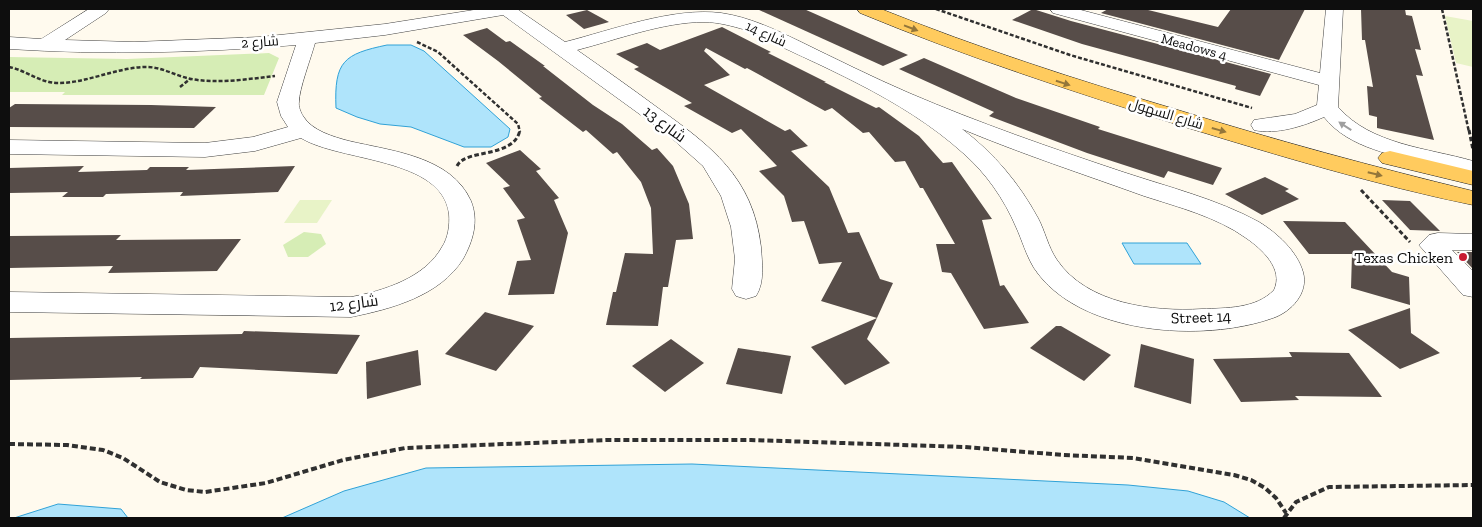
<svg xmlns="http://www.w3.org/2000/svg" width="1482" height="527" font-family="'Zilla Slab',Cairo,serif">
<rect width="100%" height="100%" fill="#fffaee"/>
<!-- green -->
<g fill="#d6edb5">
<path d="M269 53 279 58 264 95H62L65 92H9V57L127 59Z"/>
<path d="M304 232 321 234 326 244 308 257H288L283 245Z"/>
</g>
<!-- pitch -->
<g fill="#e8f3c7">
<path d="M1445 16 1473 21V67L1456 63Z"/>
<path d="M300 200H332L317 223H284Z"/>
</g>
<!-- water -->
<g fill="#afe4fb" stroke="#30a2d7">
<path d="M387 45H411L424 51 510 129 508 137 491 147H464L411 127 380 124 357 117 336 108C334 61 344 54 387 45Z"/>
<path d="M1122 243H1187L1201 264H1134Z"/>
<path d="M692 464 1128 485 1188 491 1224 502 1250 518H282L344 491 426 468Z"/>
<path d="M58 504 121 509 128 518H14Z"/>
</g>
<!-- building -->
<g fill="#574d49">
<path d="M757 9H804L908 55 883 66Z"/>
<path d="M1033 9 1071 21 1271 74 1260 96 1235 89 1236 86 1082 44 1012 20Z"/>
<path d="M1108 9H1144L1218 27 1231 9H1305L1279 60 1101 13Z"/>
<path d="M1361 9H1405L1406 15 1412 16 1421 50 1415 49 1423 76 1416 75 1434 140 1377 128V117L1369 115 1367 86 1373 87 1365 40H1362Z"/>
<path d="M587 10 609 22 584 29 566 15Z"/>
<path d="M722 27 771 52 768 53 826 82H824L876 108 879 107 919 136 943 163 952 162 992 219 982 220 1000 286 1004 285 1029 323 984 329 951 273 942 272 936 244H955L923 188H920L905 161 895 162 869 132 863 133 832 108 825 111 747 68 745 69 706 48 704 51 730 75 704 85 785 131 790 129 808 146 791 151 829 187 848 233 859 232 880 279 893 283 877 318 821 301 842 262 819 264 804 221 792 222 784 196 759 171 777 166 741 129 732 133 684 106 692 103 634 69 639 67 616 54 647 43 660 50Z"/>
<path d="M487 28 506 42 510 41 545 66H543L593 105 622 124 652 150 657 148 673 166 689 204 693 239 676 240 668 287H663L658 326 606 325 613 292H616L625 253 653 254 651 208 641 182 617 152 613 154 586 130 583 132 539 98 542 97 498 61 463 35Z"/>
<path d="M924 58 1016 98 1100 127 1098 129 1222 168 1213 185 1168 171 1164 178 1087 153 989 116 994 112 899 69Z"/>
<path d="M15 104 151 105 216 107 194 128 9 127V108Z"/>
<path d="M520 150 541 169 536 171 559 198 554 200 568 233 554 294 508 295 517 261 531 260 517 220 525 218 503 188 510 186 486 163Z"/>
<path d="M84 166 78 172 147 170 150 167H189L186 170 295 166 278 192 180 196 183 192 106 194 103 197H62L68 192 9 193V168Z"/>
<path d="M1265 177 1289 189 1285 191 1299 199 1262 215 1225 194Z"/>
<path d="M1382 200 1410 201 1440 231 1410 230Z"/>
<path d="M1283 221 1345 222 1392 272 1409 277 1410 305 1351 288 1352 254H1309Z"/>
<path d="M121 235 116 240 241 239 217 271 108 273 113 266 9 268V236Z"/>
<path d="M1457 252H1473V269Z"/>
<path d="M1410 308 1411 333 1440 353 1400 369 1348 330Z"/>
<path d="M485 312 534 326 496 371 445 354Z"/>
<path d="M877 318 867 339 890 363 845 385 811 347Z"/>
<path d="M1056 326H1061L1111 355 1084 381 1030 348Z"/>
<path d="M244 331 360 335 337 374 200 367 193 378 140 379 142 377 9 380V338L242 334Z"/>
<path d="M671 339 704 363 665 392 632 366Z"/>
<path d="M1141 344 1194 359 1191 404 1134 387Z"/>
<path d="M738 348 791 356 782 394 726 384Z"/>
<path d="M418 350 421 385 367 399 366 362Z"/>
<path d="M1289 352 1349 353 1382 397 1295 396 1299 400 1241 402 1213 359 1292 357Z"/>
</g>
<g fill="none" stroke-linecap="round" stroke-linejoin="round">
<defs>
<g id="minor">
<path d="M89 9H109L106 13 65 40 134 42 260 37 385 24 480 9H517L565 42C612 30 673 7 721 13 749 17 774 29 799 41 836 59 872 77 909 93 979 123 1051 148 1123 172 1168 187 1217 199 1259 222 1277 233 1297 251 1303 272 1309 293 1291 312 1273 318 1203 343 1078 335 1034 268 1026 255 1022 240 1016 227 1004 199 986 173 963 153 901 97 820 66 746 30 732 26 718 22 704 22 663 22 616 40 577 50 604 69 631 88 658 108 711 146 753 177 761 247 762 263 765 282 756 296L746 299 736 296 732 289 735 259 731 227 721 196 703 166 667 134 503 15 385 35 315 43C311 58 299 89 299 102 298 106 301 113 303 116 312 131 334 137 349 141 391 151 451 156 471 201 479 221 473 241 463 259 440 296 391 309 351 317L9 312V292L351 297C383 291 425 278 442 247 448 238 450 225 449 214 442 157 340 162 301 138L255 151 205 157 9 154V140L205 143 253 137 288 127 281 116 277 102 296 45C200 53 104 55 9 49V37L41 39ZM962 129C1022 154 1083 174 1144 196 1178 207 1217 217 1246 238 1262 249 1284 269 1274 290 1256 309 1226 308 1202 309 1153 312 1087 304 1057 260 1048 247 1045 231 1038 218 1019 183 994 153 962 129Z"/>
<path d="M1050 9H1077L1320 73 1326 9H1343L1338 107C1371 145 1428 148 1473 161V176C1459 173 1446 168 1432 165 1395 155 1349 149 1324 117 1304 126 1276 135 1254 130L1251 125 1254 120 1295 114 1317 105 1319 85 1053 13Z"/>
<path d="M1438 233 1473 234V250H1452L1473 271V297L1463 295 1419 245 1429 235Z"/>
</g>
<g id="major">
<path d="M857 9H881C978 48 1077 80 1178 110 1275 140 1374 167 1473 191V205C1376 185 1280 156 1185 127 1075 92 966 57 860 13Z"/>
<path d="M1390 151 1473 171V185L1382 163 1378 158 1382 153Z"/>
</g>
</defs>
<!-- minor casing -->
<use href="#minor" stroke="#414141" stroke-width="1"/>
<!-- major casing -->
<use href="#major" stroke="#1f1f1f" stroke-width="1"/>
<!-- path-far2 -->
<g stroke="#303030" stroke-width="2.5" stroke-dasharray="4 2" stroke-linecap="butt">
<path d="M936 9 1070 55 1252 108"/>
<path d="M1442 9 1469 132"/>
<path d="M417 42 438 52 518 124 520 132"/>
<path d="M9 67C25 70 39 82 56 83 86 84 116 67 147 67 162 67 176 76 191 79 218 84 248 79 275 76"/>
<path d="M180 87 190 79"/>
</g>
<!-- path-far1 -->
<g stroke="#303030" stroke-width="3" stroke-dasharray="4.5 2.5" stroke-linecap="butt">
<path d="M1469 130 1473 150"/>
<path d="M457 166C466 148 514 159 520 130"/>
<path d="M1361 190 1410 242"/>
</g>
<!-- path -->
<g stroke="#303030" stroke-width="4" stroke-dasharray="6 3" stroke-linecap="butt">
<path d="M9 444 67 445 103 450 123 458 160 482 186 490 205 492 266 483 343 460 405 448 608 440H751L965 447 1063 455 1133 458 1234 475 1251 480 1265 488 1276 498 1286 513"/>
<path d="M1284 518 1296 502 1329 487 1473 485"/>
</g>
<!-- minor -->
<use href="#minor" fill="#fff" fill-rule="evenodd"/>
<!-- major -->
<use href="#major" fill="#ffcb5e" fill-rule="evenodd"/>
</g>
<!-- one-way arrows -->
<defs><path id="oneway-solid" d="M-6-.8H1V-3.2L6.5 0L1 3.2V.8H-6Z" transform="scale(1.25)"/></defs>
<g fill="#93763a">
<use href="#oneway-solid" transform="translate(911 28) rotate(21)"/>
<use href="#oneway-solid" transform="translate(1063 83) rotate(18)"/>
<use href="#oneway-solid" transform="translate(1219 130) rotate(16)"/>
<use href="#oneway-solid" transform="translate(1375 174) rotate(14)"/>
</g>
<use fill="#9f9f9f" href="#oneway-solid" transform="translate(1345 126) rotate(-147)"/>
<!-- markers -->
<circle fill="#c81b31" stroke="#fff" stroke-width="2" cx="1463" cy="257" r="5"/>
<g text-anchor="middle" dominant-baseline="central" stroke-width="5" stroke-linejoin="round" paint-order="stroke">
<!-- far-street labels -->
<g font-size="14" fill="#0e0e0e" stroke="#fff">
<text transform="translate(766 34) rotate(24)">شارع 14</text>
<text transform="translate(260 42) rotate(-4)">شارع 2</text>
<text transform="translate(1194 47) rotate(15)">Meadows 4</text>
<text transform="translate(1166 114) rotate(17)">شارع السهول</text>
</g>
<!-- street labels -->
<g font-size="16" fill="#0e0e0e" stroke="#fff">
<text transform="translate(665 124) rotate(37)">شارع 13</text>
<text transform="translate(354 303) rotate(-7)">شارع 12</text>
<text transform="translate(1201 317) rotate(-2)">Street 14</text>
</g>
<!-- poi labels -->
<g font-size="16" fill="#0e0e0e" stroke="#fff" text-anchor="end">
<text x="1453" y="257">Texas Chicken</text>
</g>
</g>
<!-- border -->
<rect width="1482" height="527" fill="none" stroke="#0e0e0e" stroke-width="20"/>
</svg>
